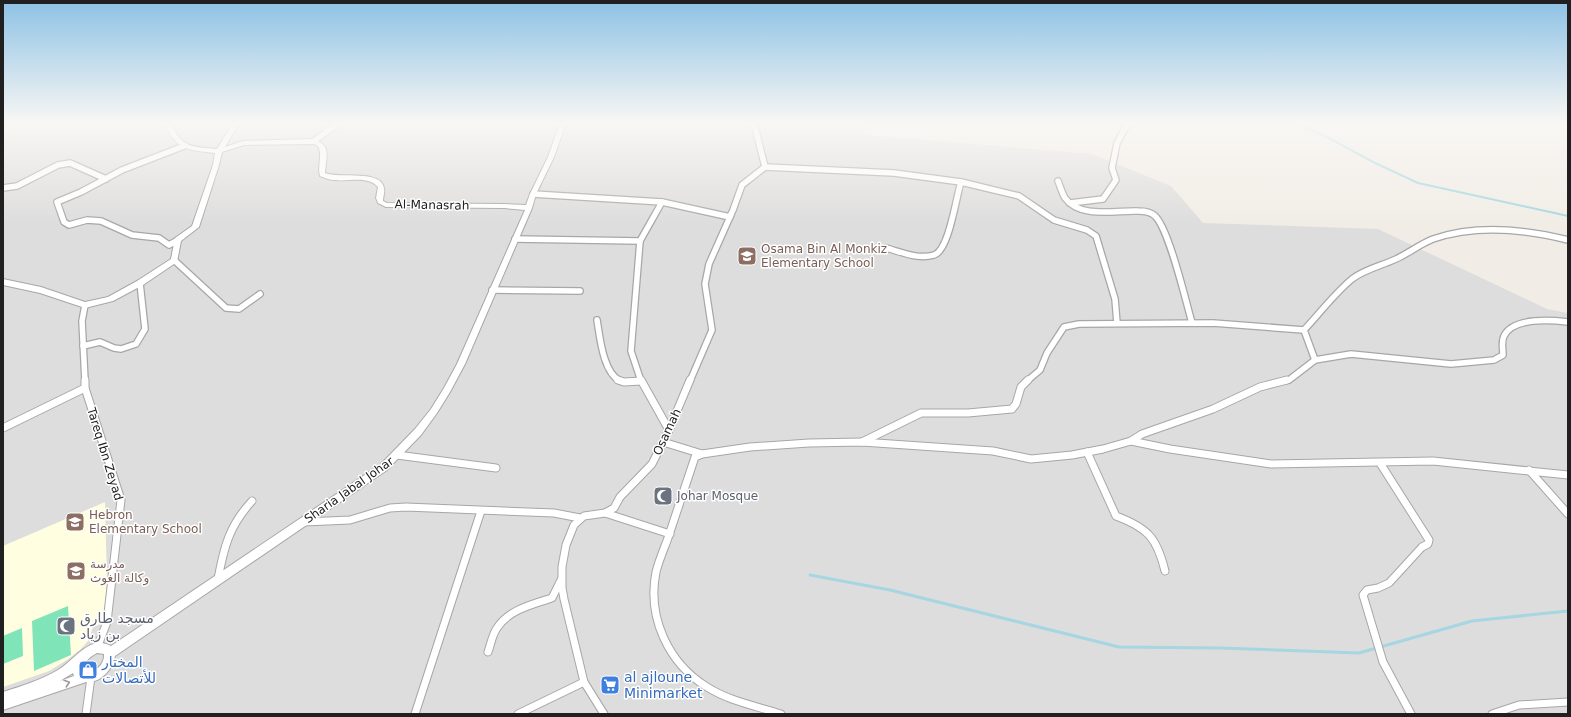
<svg xmlns="http://www.w3.org/2000/svg" width="1571" height="717" font-family="'DejaVu Sans',Vazirmatn,sans-serif">
<rect width="100%" height="100%" fill="#f1ede6"/>
<!-- residential -->
<path fill="#dedddd" d="M3 123H856L866 135 1092 154 1171 186 1203 223 1378 229 1547 309 1568 313V714H3Z"/>
<!-- education -->
<path fill="#fffee1" d="M105 502 107 582 103 623 93 627 88 641 81 649 67 660 49 671 3 687V546Z"/>
<!-- pitch -->
<g fill="#80e4b9">
<path d="M68 606 71 655 34 671 32 621Z"/>
<path d="M22 628 23 656 3 664V636Z"/>
</g>
<g fill="none" stroke-linecap="round" stroke-linejoin="round">
<!-- stream-far1 -->
<path stroke="#a5d6e1" stroke-width="2" d="M1295 123 1327 137 1373 162 1418 183 1568 216"/>
<!-- stream -->
<path stroke="#a5d6e1" stroke-width="3" d="M810 575 890 590 1119 647 1220 648 1359 653 1472 621 1568 611"/>
<defs>
<g id="minor-far1">
<path d="M314 141 339 123"/>
<path d="M765 167 894 173 961 182 1019 196 1054 220 1087 230 1096 236 1115 299 1117 323"/>
<path d="M1058 181C1060 186 1062 193 1065 198 1080 219 1116 210 1138 211 1143 211 1151 212 1155 216 1169 229 1186 302 1192 323"/>
<path d="M3 188 17 186 58 165 70 163 106 179"/>
<path d="M533 194 662 202 730 217 731 214"/>
<path d="M1070 203 1103 199 1116 180 1112 168 1117 143 1128 123"/>
<path d="M515 239 640 241"/>
<path d="M178 240 169 245 159 238 132 235 101 221 87 220 69 225 64 222 57 202 81 192 122 170 184 146"/>
<path d="M886 248C901 252 919 260 934 255 949 251 956 197 961 182"/>
<path d="M174 260 226 308 239 309 260 294"/>
<path d="M492 290 580 291"/>
<path d="M597 320C600 338 603 372 620 381"/>
<path d="M83 346 100 342 114 348 121 349 136 344 145 329 140 283"/>
<path d="M1315 360 1304 330C1320 313 1334 294 1352 279 1365 269 1381 266 1396 259 1409 253 1420 244 1433 239 1477 224 1524 229 1568 240"/>
<path d="M85 381 82 321 85 305"/>
<path d="M634 381H641"/>
<path d="M641 381 631 351 640 241 662 202"/>
<path d="M690 381 712 330 705 284 709 264 733 210 742 185 765 167 754 123"/>
<path d="M1027 381 1040 370 1047 353 1064 327 1079 324 1213 323 1304 330"/>
<path d="M1283 381 1289 380 1315 360 1351 354 1451 364 1494 360 1503 355C1503 349 1501 342 1504 336 1513 317 1550 320 1568 322"/>
</g>
<g id="minor">
<path d="M85 380V388L121 500 107 622 97 648"/>
<path d="M618 380 624 382 641 381"/>
<path d="M641 380 669 430"/>
<path d="M3 428 85 388"/>
<path d="M1131 441 1170 449 1271 464 1433 461 1568 475"/>
<path d="M663 442 702 454 750 447 809 443 862 442 993 451 1031 459 1072 455 1103 449 1131 441 1142 434 1213 409 1260 387 1287 380"/>
<path d="M862 442 921 413H968L1012 409 1016 404 1021 387 1028 380"/>
<path d="M1087 452 1116 516C1148 528 1157 538 1165 571"/>
<path d="M702 454 695 457C686 484 677 511 668 538 664 549 659 560 656 572 647 617 668 663 707 687 729 701 756 706 781 714"/>
<path d="M397 455 496 468"/>
<path d="M1380 463 1429 540 1428 544 1422 547 1389 583 1378 588 1367 590 1363 595 1383 662 1411 714"/>
<path d="M1529 470 1568 514"/>
<path d="M605 513 670 534"/>
<path d="M304 522 350 520 390 508 406 507 554 513 580 518"/>
<path d="M218 579C224 547 229 526 252 501"/>
<path d="M488 652C491 644 492 635 497 628 508 610 533 604 552 598L561 580"/>
<path d="M86 714 91 677"/>
<path d="M415 714 481 511"/>
<path d="M518 714 584 682"/>
<path d="M604 714 584 682 564 599 562 588V567L566 545 574 525 584 516 605 513 614 508 620 497 652 464 669 430 690 380"/>
<path d="M1492 714 1519 705 1568 702"/>
</g>
<path id="tertiary" d="M165 123H171C181 148 193 147 217 149L233 123H239L225 147 243 141 309 139C333 143 326 155 325 173 339 179 381 169 384 188 385 192 383 197 383 201L387 203 504 204 526 205 530 194 548 157 560 123H566L554 157 536 194 532 208 465 364 450 392 437 413 421 435 387 470 115 656C112 670 101 683 86 682L3 710V692C22 686 41 680 58 670 71 662 81 647 96 643 101 642 107 644 111 646L381 464 415 429 431 409 444 388 457 364 525 210 504 208 386 207 378 203 376 198 378 187C367 175 349 182 335 180 329 180 325 178 320 176 317 166 323 155 318 146L314 144 244 145 222 152 219 165 199 227 181 241 177 262 143 285 113 301 85 308 40 293 3 285V279L41 287 85 302 108 297 137 281 171 259 175 238 192 226 213 165 215 153C189 150 176 151 165 123ZM97 653 104 654C105 664 95 673 85 672L83 670C84 661 90 657 97 653ZM73 673 74 676 60 681Z"/>
</defs>
<!-- minor-far1 casing -->
<use href="#minor-far1" stroke="#a7a7a7" stroke-width="8"/>
<!-- minor casing -->
<use href="#minor" stroke="#a7a7a7" stroke-width="9"/>
<!-- tertiary casing -->
<use href="#tertiary" stroke="#a7a7a7" stroke-width="2"/>
<!-- minor-far1 -->
<use href="#minor-far1" stroke="#fff" stroke-width="5.5"/>
<!-- minor -->
<use href="#minor" stroke="#fff" stroke-width="7"/>
<!-- tertiary -->
<use href="#tertiary" fill="#fff" fill-rule="evenodd"/>
</g>
<!-- one-way arrows -->
<defs><path id="oneway-chevron" d="M-2-3.5L2.5 0L-2 3.5" fill="none" stroke-width="1.6" stroke-linecap="round" stroke-linejoin="round"/></defs>
<use stroke="#9b9b9b" href="#oneway-chevron" transform="translate(67 683) rotate(-18)"/>
<!-- sky -->
<linearGradient id="sky" x2="0" y2="1"><stop stop-color="#8dc2e5"/><stop offset="0.55" stop-color="#f9f7f4"/><stop offset="1" stop-color="#f9f7f4" stop-opacity="0"/></linearGradient>
<rect width="1571" height="224" fill="url(#sky)"/>
<!-- icons -->
<defs>
<symbol id="school-square" viewBox="-11 -11 22 22"><rect x="-9" y="-9" width="18" height="18" rx="4" fill="#8d6e63" stroke="#fff"/><path d="M0-5L7-2L0 1L-7-2ZM-4 1L0 2.5L4 1V4Q0 6-4 4Z" fill="#fff"/></symbol>
<symbol id="mosque-square" viewBox="-11 -11 22 22"><rect x="-9" y="-9" width="18" height="18" rx="4" fill="#6b7280" stroke="#fff"/><path d="M3.5-4.9A6 6 0 1 0 3.5 4.9A5 5 0 1 1 3.5-4.9Z" fill="#fff"/></symbol>
<symbol id="shop-square" viewBox="-11 -11 22 22"><rect x="-9" y="-9" width="18" height="18" rx="4" fill="#3f7fe0" stroke="#fff"/><path d="M-5-2.5h2.3a2.7 3.5 0 0 1 5.4 0H5L5.5 6h-11ZM-1.5-2.5h3a1.5 2.3 0 0 0-3 0Z" fill="#fff"/></symbol>
<symbol id="supermarket-square" viewBox="-11 -11 22 22"><rect x="-9" y="-9" width="18" height="18" rx="4" fill="#3f7fe0" stroke="#fff"/><path d="M-6-5.5h2.5l.6 2H6L4.5 2H-2.5L-4.4-4H-6ZM-1.5 3.2a1.3 1.3 0 1 0 .1 0ZM3 3.2a1.3 1.3 0 1 0 .1 0Z" fill="#fff"/></symbol>
</defs>
<g fill-rule="evenodd">
<use href="#school-square" x="736" y="245" width="22" height="22"/>
<use href="#mosque-square" x="652" y="485" width="22" height="22"/>
<use href="#school-square" x="64" y="511" width="22" height="22"/>
<use href="#school-square" x="65" y="560" width="22" height="22"/>
<use href="#mosque-square" x="55" y="615" width="22" height="22"/>
<use href="#shop-square" x="77" y="659" width="22" height="22"/>
<use href="#supermarket-square" x="599" y="674" width="22" height="22"/>
</g>
<g text-anchor="middle" dominant-baseline="central" stroke-width="3" stroke-linejoin="round" paint-order="stroke">
<!-- street labels -->
<g font-size="12" fill="#202020" stroke="#fff">
<text transform="translate(432 205) rotate(1)">Al-Manasrah</text>
<text transform="translate(667 432) rotate(-65)">Osamah</text>
<text transform="translate(105 454) rotate(73)">Tareq Ibn Zeyad</text>
<text transform="translate(349 490) rotate(-35)">Sharia Jabal Johar</text>
</g>
<!-- education labels -->
<g font-size="12" fill="#785e54" stroke="#fff" text-anchor="start">
<text x="761" y="249">Osama Bin Al Monkiz<tspan x="761" dy="14">Elementary School</tspan></text>
<text x="89" y="515">Hebron<tspan x="89" dy="14">Elementary School</tspan></text>
<text x="90" y="564">مدرسة<tspan x="90" dy="14">وكالة الغوث</tspan></text>
</g>
<!-- worship labels -->
<g font-size="12" fill="#5b616d" stroke="#fff" text-anchor="start">
<text x="677" y="496">Johar Mosque</text>
</g>
<!-- near-worship labels -->
<g font-size="14" fill="#5b616d" stroke="#fff" text-anchor="start">
<text x="80" y="618">مسجد طارق<tspan x="80" dy="16">بن زياد</tspan></text>
</g>
<!-- near-shop labels -->
<g font-size="14" fill="#366cbe" stroke="#fff" text-anchor="start">
<text x="102" y="662">المختار<tspan x="102" dy="16">للأتصالات</tspan></text>
<text x="624" y="677">al ajloune<tspan x="624" dy="16">Minimarket</tspan></text>
</g>
</g>
<!-- border -->
<rect width="1571" height="717" fill="none" stroke="#202020" stroke-width="8"/>
</svg>
